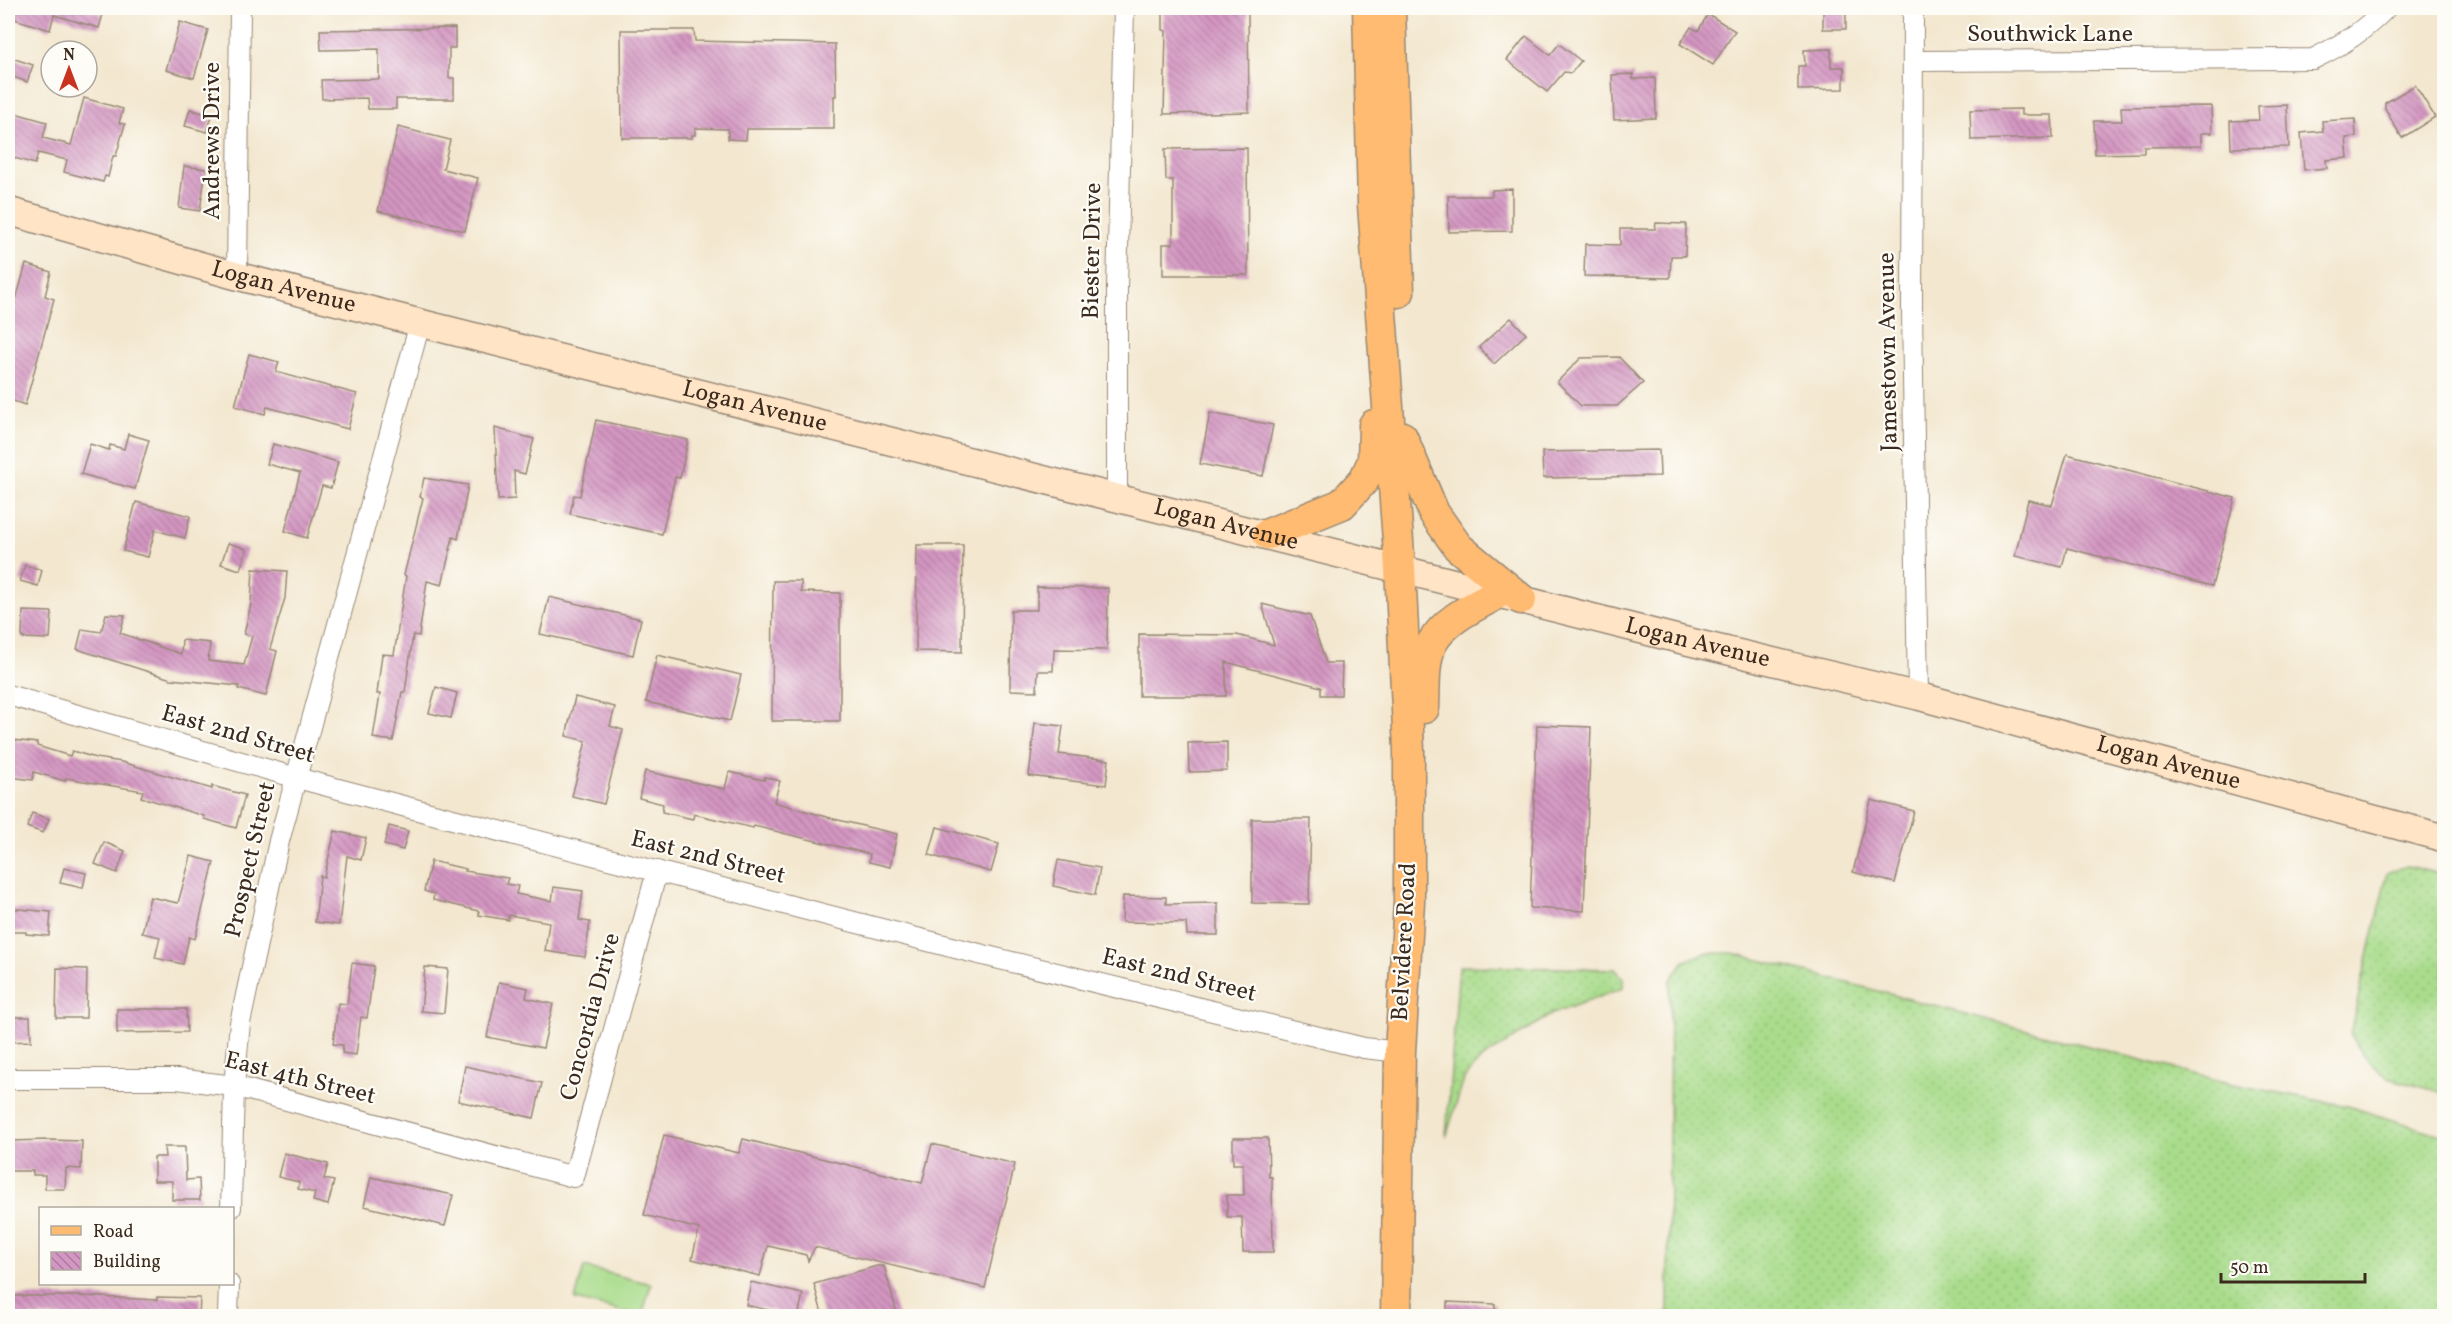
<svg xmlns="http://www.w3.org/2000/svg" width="2452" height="1324" font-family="Vollkorn,serif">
<defs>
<pattern id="grass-dots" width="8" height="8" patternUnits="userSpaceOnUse" patternTransform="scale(1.5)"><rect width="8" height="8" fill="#a9dc8b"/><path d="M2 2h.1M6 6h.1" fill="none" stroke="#92bd78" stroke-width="1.8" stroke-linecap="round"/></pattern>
<pattern id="building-back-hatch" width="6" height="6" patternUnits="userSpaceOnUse" patternTransform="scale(1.5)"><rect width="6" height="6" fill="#d496c2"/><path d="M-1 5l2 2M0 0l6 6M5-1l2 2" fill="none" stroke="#ad7b9d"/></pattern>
</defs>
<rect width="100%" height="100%" fill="#fdfcf7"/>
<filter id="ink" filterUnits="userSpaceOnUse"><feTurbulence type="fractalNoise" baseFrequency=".0167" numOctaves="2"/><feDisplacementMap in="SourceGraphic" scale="12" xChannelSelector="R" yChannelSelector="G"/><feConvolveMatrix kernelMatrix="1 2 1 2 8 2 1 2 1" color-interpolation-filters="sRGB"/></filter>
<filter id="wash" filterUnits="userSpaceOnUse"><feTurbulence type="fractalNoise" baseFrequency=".008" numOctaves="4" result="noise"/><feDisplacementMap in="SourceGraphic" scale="24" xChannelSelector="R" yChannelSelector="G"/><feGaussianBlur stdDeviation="1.35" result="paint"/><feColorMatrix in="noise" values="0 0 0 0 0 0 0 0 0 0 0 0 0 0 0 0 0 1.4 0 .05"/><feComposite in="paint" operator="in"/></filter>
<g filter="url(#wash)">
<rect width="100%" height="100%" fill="#f3e7cf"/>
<!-- grass -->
<g fill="url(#grass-dots)" stroke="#728354" stroke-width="1.5">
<path d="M2407 866 2444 875V1093L2388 1078 2366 1059 2350 1034 2387 873Z"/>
<path d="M1704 953H1733L2233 1084 2348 1106 2444 1136V1316H1668L1670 982 1683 962Z"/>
<path d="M1459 966 1615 969 1623 978V988L1552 1014 1481 1059 1464 1079 1446 1137Z"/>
</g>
<!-- garden -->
<path fill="#a9dc8b" stroke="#728354" stroke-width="1.5" d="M584 1267 651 1284 642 1316 575 1300Z"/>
<g id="blocks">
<!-- building -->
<g fill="url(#building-back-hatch)">
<path d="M8 8H82L103 14 99 28 54 15 50 30 8 17Z"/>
<path d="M1163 8H1248L1249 112 1164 114 1166 31 1163 30Z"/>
<rect x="1823" y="8" width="23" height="21"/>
<path d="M1708 14 1735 31 1713 65 1680 44 1691 27 1698 31Z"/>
<path d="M180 22 208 30 194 78 166 70Z"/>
<path d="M455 28V48H449V78H454V99H396V109H368L367 98 322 99 321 80 379 79V49L321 50 320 30Z"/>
<path d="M621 30H694L695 41 835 44 836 96H834V129H747L746 140 728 139V129L695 128V135H692V138H622Z"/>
<path d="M1526 36 1550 55 1559 44 1581 61 1571 73 1564 72 1547 92 1507 60Z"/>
<path d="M1831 49V67H1844V89L1798 90V66H1805L1804 50Z"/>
<path d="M12 58 33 65 27 82 8 75Z"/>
<path d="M1633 74V79L1655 78 1656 118 1614 120 1612 75Z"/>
<path d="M2415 85 2435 117 2402 138 2385 109V103Z"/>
<path d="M84 98 123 109 119 123 125 124 116 156H113L108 177 105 176 103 182 64 172 67 160 38 153 35 164 8 156V111L47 122 43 138 71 145Z"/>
<path d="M2287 105 2289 147 2231 148 2230 121 2259 120 2258 106Z"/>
<path d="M2211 106 2212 133H2201V146L2144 147V153L2095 154 2094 121H2122L2121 107Z"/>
<path d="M190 109 212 116 207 132 185 126Z"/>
<path d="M2021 109V115H2052L2053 138 1971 140 1970 110Z"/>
<path d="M2355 119 2356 137 2346 138 2348 158 2326 160 2327 168 2304 170 2301 133 2323 131 2322 121Z"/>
<path d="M398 127 450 140 443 169 478 178 465 231 378 211Z"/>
<path d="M1247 148 1248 275H1163V244H1173V180H1166L1165 149Z"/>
<path d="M184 166 206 169 200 211 179 208Z"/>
<path d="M1512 189V231L1449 232 1448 196H1492V190Z"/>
<path d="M1656 223 1686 224 1685 256H1671L1670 278 1584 276 1585 244 1620 245V229H1655Z"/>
<path d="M26 264 51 272 45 296 54 299 25 405 8 399V328Z"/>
<path d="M1511 318 1526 334 1494 364 1479 347Z"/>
<path d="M249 354 279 362 276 372 357 394 348 429 267 407 265 414 235 406Z"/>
<path d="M1619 357 1643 383 1617 406H1581L1557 382 1581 358Z"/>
<path d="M1210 413 1273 425 1263 476 1200 464Z"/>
<path d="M596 420 688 440 680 478 675 477 662 534 570 514 574 495 580 496Z"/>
<path d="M495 428 534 439 525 474 514 471 515 499 498 500Z"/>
<path d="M128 434 149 440 135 489 81 474 90 444 109 450 110 445 124 449Z"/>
<path d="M273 444 338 462 331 488 322 486 307 538 285 531 300 473 267 464Z"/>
<path d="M1659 450 1660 476 1543 478 1542 452Z"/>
<path d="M2067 454 2235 498 2212 586 2067 548 2062 567 2015 556 2028 500 2052 505Z"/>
<path d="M424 478 468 485 458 539 453 537 442 585 427 581 419 636 413 635 405 692H402L393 741 373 738 380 694H377L382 654 394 655 406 576 404 575 423 498 420 497Z"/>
<path d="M136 502 190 516 185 538 155 530 148 557 123 551Z"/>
<path d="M228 543 247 549 240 570 221 564Z"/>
<path d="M917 545H963L962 652 916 651Z"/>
<path d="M25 565 42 570 38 586 20 581Z"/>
<path d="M253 569 287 571 285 598 270 649 277 651 266 696 238 689 239 686 171 679 77 649 82 629 101 632 106 614 125 615 120 633 181 654 182 640 210 643 208 661 244 665 252 636 244 634 251 604Z"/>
<path d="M773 581H801V592L840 593V721H772Z"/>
<path d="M1037 587 1108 588 1107 650 1054 649 1053 671H1038L1037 691 1010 690 1011 610H1037Z"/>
<path d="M549 597 641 619 633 655 540 634Z"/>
<path d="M1262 604 1310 616 1326 663H1342L1341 695H1321V687L1226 662V696H1139V634L1237 635 1274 645Z"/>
<path d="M23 611 52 612 50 639 22 638Z"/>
<path d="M657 655 741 675 730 721 646 702Z"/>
<path d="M436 687 457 693 451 718 429 713Z"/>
<path d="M575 697 615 707 610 726 623 730 604 804 572 796 586 741 566 736Z"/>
<path d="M1035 723 1063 726 1059 754 1109 760 1106 785 1029 776Z"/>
<path d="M1537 725 1591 727 1584 911 1530 908Z"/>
<path d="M13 740 37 743V746L70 756 72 751 96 758 122 762 212 789V786L245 795 236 828 204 819V816L141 797 143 791 66 778 65 781 34 772 33 780 9 777Z"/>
<path d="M1227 742V771L1189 772 1188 743Z"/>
<path d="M645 771 725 789 729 772 764 780 765 777 780 781 774 802 834 819 897 834 890 867 869 862 870 854 754 826 753 828 694 814 693 819 662 812 663 804 639 798Z"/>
<path d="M1871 800 1914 811 1895 883 1853 872Z"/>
<path d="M32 813 49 819 43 833 27 827Z"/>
<path d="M1252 819H1311L1309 904 1252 903Z"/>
<path d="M389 826 408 831 403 850 384 845Z"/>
<path d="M937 827 999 844 991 872 929 855Z"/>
<path d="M335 831 366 838 361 860 347 856 339 925 315 922 320 876 324 877Z"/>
<path d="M104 842 125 851 117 873 95 864Z"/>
<path d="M191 856 214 862 195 939 189 937 183 964 155 958 160 937 142 933 150 897 178 903Z"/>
<path d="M1058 860 1100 868 1095 895 1053 886Z"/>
<path d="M431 861 466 869 465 871 508 878 506 884 518 886 516 894 552 901 554 887 583 891 579 920 590 922 585 957 545 951 549 922 509 915 508 920 479 915V911L433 900 434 894 424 891Z"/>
<path d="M64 868 86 873 83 888 60 883Z"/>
<path d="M1123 896 1166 897V904L1218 903V935H1187L1186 923 1122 922Z"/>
<path d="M8 908 51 912 49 936 26 934V932H8Z"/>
<path d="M352 963 374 966 367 1018 361 1017 356 1055 342 1053 343 1045 333 1044 338 1003 347 1004Z"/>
<path d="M425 967 448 969 444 1013 421 1011Z"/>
<path d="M57 968 87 969 86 1018H56Z"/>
<path d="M499 982 528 988 526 998 553 1004 543 1048 487 1037Z"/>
<path d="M117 1009H186L187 1032 117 1033Z"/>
<path d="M8 1017H30L31 1041 8 1042Z"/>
<path d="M465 1066 542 1083 534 1118 458 1101Z"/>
<path d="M664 1135 739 1153 743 1139 922 1183 932 1144 1015 1164 985 1288 815 1247 808 1261 806 1255 768 1246 760 1276 692 1259 699 1229 644 1215Z"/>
<path d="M1233 1138H1268L1269 1177H1272L1273 1252H1243L1242 1217H1227V1195H1244L1243 1164H1233Z"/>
<path d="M48 1140 82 1141 81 1169 66 1168 65 1189H45V1175H33V1171H8V1141Z"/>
<path d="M164 1147H185L186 1180 199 1179 200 1200H172V1181H154V1157H165Z"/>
<path d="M284 1153 328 1164 324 1179 334 1181 328 1205 313 1201 315 1193 298 1189 299 1182 278 1177Z"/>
<path d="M371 1177 453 1195 445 1226 364 1206Z"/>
<path d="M877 1266H884L898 1317H823L814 1284Z"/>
<path d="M751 1282 803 1294 798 1317 746 1305Z"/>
<path d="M8 1296H81L157 1300V1297L200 1298 199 1317H8Z"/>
<path d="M1447 1302 1495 1304V1317H1447Z"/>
</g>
</g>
</g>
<g filter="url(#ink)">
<use href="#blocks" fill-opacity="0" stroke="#978876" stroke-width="1.5"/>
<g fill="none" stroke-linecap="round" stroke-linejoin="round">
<defs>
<g id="street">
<path d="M1913 8 1912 312 1918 696"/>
<path d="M1914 61 2313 59C2342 45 2364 31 2386 8"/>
<path d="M237 276 240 8"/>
<path d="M1117 496V288L1124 8"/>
<path d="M8 695 297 778 437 815 975 953 1364 1048 1400 1052"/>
<path d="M8 1079H177L234 1086 574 1177 657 871"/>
<path d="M231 1208 234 1086 240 1023 279 841 420 323"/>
<path d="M228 1316 229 1284"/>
</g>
<g id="secondary">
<path id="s1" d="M8 211 237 276 420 323 1682 640 1918 696 2444 838"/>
</g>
<g id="primary">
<path d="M1368 8 1373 205 1400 568 1409 750V902L1400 1052 1396 1316"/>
<path d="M1390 8 1399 292"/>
<path d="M1402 437 1434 513 1458 547 1521 599"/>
<path d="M1268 534 1342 504 1364 480 1373 461 1374 425"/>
<path d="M1424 708C1425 687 1423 662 1432 643 1445 619 1476 606 1499 593"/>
</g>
</defs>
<!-- street casing -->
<use href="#street" stroke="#978876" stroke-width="22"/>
<!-- secondary casing -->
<use href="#secondary" stroke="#978876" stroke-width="30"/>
<!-- primary casing -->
<use href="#primary" stroke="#978876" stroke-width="33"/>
<!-- street -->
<use href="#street" stroke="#fff" stroke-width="20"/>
<!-- secondary -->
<use href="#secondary" stroke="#ffe4c6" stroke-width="27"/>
<!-- primary -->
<use href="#primary" stroke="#febb71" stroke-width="30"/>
</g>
</g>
<g text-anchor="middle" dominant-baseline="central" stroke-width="4.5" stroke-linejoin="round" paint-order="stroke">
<!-- street labels -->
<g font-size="24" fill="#3b2a1e" stroke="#fdfcf7">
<text x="2050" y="35">Southwick Lane</text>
<text transform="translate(213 141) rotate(-90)">Andrews Drive</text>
<text transform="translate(1093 251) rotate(-89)">Biester Drive</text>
<text stroke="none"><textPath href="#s1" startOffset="286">Logan Avenue</textPath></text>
<text transform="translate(1889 352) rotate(-91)">Jamestown Avenue</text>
<text stroke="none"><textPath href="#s1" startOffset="772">Logan Avenue</textPath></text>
<text stroke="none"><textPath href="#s1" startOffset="1258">Logan Avenue</textPath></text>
<text stroke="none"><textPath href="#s1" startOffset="1744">Logan Avenue</textPath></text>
<text transform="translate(238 735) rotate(16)">East 2nd Street</text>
<text stroke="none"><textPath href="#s1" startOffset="2230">Logan Avenue</textPath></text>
<text transform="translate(708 858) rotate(14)">East 2nd Street</text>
<text transform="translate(251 860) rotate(-77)">Prospect Street</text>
<text transform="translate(1405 942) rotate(-87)">Belvidere Road</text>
<text transform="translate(1179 976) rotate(14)">East 2nd Street</text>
<text transform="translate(591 1017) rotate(-75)">Concordia Drive</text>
<text transform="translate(300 1079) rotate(14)">East 4th Street</text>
</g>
</g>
<!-- margin -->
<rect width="2452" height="1324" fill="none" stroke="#fdfcf7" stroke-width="30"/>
<!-- legend -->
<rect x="39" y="1207" width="195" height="78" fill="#fdfcf7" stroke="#afa8a0" stroke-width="1.5"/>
<rect x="51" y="1226" width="30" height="9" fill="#febb71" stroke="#afa8a0" stroke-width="1.5"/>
<text x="93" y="1237" font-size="18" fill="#3b2a1e">Road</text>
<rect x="51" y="1252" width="30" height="18" fill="url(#building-back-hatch)" stroke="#afa8a0" stroke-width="1.5"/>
<text x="93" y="1267" font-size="18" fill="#3b2a1e">Building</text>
<!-- north arrow -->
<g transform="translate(69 69)"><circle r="28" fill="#fdfcf7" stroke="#afa8a0" stroke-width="1.5"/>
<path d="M0-4.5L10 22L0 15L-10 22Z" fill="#c8321e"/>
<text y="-9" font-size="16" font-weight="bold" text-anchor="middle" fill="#3b2a1e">N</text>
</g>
<!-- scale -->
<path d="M2221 1273v9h144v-9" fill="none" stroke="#3b2a1e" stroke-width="3"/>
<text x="2230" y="1273" font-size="18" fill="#3b2a1e" stroke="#fdfcf7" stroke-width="4.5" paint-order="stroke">50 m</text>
</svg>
